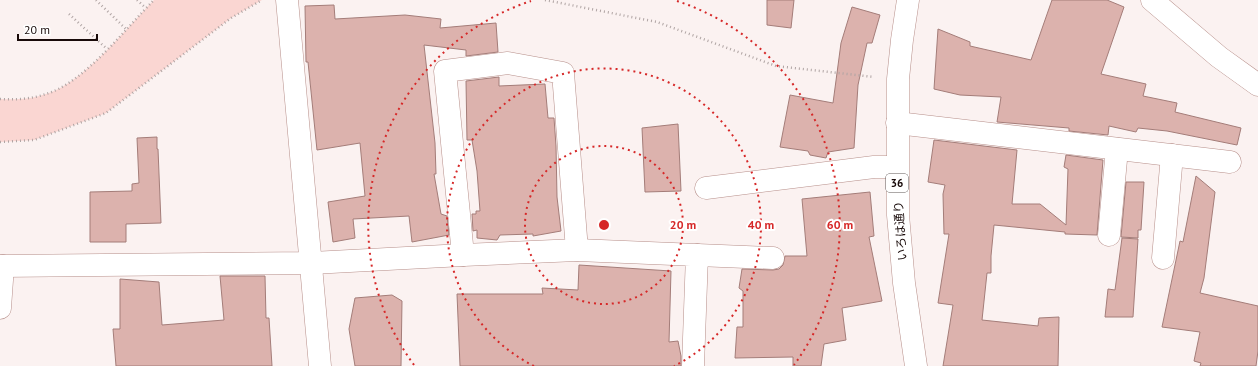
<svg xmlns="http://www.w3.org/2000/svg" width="1258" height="366" font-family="'PT Sans','Noto Sans JP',sans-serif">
<rect width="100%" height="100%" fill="#fbf2f1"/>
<!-- green -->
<path fill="#fad6d2" d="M154 0H262L231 18 106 113 34 140 0 142V99C15 100 32 99 46 94 84 83 126 28 154 0Z"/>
<!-- building -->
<g fill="#dcb2ad" stroke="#a47d79">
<path d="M767 0H794L791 28 767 25Z"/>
<path d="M1052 0H1107L1124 7 1101 74 1146 84 1143 96 1177 103 1175 112 1241 128 1237 145 1167 131 1138 128 1136 132 1109 126 1108 135 1069 131V128L997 122 1001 97 960 95 934 89 938 29 970 42V46L1031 60Z"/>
<path d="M334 5 335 19 405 15 441 19 440 28 496 23 498 52 466 56V50L424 45 435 143 436 174H434L441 214 447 216 449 235 412 242 409 216 353 219 355 238 333 242 328 202 365 196 360 143 317 150 308 62H306L305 6Z"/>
<path d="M852 7 880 15 872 43H867L858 85 854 148 828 152 826 158 810 155 808 151 780 147 790 95 833 103 841 43Z"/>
<path d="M499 77V86L545 84 548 118H554L556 146 557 197 561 231 533 236V234L500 235 497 240 477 238V230L473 231 472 214H476V211H480L477 171 472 140H467L466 81Z"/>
<path d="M678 124 681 191 645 192 642 128Z"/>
<path d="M157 137V149H158L161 223 126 224V242H90V192L132 191V184L139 183 137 138Z"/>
<path d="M934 140 1017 150 1012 204H1040L1066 225 1068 169 1064 167 1066 155 1103 160 1097 235 1065 234V232L994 225 991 256V273H987L982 320 1038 326 1039 318 1059 317 1058 366H943L953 305 938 303 949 234H944L943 194 945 185 928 182Z"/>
<path d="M1196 176 1215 192 1204 278 1200 293 1258 306V351L1256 366H1200L1201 363 1194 361 1200 332 1162 327 1180 241 1183 242Z"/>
<path d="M1126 182H1144L1141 230H1138V238L1121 237Z"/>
<path d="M870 192 874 236 869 237 882 301 842 308 846 340 824 344 821 366H793V357L735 358 737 327H743V291L739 288 742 269 773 270 779 269 783 265 785 256H807L802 199Z"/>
<path d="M1122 238 1138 239 1133 317H1105L1108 289 1115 290Z"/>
<path d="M579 265 671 271 669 342 678 341 681 356V366H460L457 294H543L542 288 578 290Z"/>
<path d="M220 276H265L266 318H269L272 366H116L113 329H120V279L159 282 162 325 224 320Z"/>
<path d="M392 295 402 301 401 366H355L349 329 355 298Z"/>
</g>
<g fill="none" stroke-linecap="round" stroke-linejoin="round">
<defs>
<g id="minor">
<path d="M287 0 320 366"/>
<path d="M1152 0 1219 57 1258 85"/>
<path d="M897 123 1230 162"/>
<path d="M706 188 874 167H897"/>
<path d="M1109 235 1117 149"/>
<path d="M463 255 445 71 508 63 563 73 577 250"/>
<path d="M697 255 773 258"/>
<path d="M1163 258 1172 155"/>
<path d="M0 266 312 263 463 255 577 250 697 255 693 366"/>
<path d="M0 308 3 266"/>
</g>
<path id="major" d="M908 0 902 40 898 79V215L904 283 916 366"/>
</defs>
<!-- minor casing -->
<use href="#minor" stroke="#b78f8a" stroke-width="23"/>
<!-- major casing -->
<use href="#major" stroke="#b78f8a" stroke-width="23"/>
<!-- path -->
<g stroke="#afa4a3" stroke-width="2.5" stroke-dasharray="1 3" stroke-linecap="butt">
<path d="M96 0 127 30"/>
<path d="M137 0 146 8"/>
<path d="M545 0 657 22 776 66 874 77"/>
<path d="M69 14 107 49"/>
<path d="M0 99C15 100 32 99 46 94 84 83 126 28 154 0"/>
<path d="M0 142 34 140 106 113 231 18 262 0"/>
</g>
<!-- minor -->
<use href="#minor" stroke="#fff" stroke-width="22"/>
<!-- major -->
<use href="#major" stroke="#fff" stroke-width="22"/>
</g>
<!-- distance rings -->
<g fill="none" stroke="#d62828" stroke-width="2" stroke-dasharray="2 4">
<circle cx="604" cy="225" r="79"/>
<path d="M534 366A157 157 0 1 1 674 366"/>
<path d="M414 365A236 236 0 0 1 531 1M677 1A236 236 0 0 1 794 365"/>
</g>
<g text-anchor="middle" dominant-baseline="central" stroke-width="4" stroke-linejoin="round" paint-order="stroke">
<!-- shield labels -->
<rect fill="#fff" stroke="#5d5453" stroke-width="1" x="886" y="174" width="22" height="18" rx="3"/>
<g font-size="11" font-weight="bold" fill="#180a09">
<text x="897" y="183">36</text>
</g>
<!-- street labels -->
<g font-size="12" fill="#180a09" stroke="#fff">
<text transform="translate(900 231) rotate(-94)">いろは通り</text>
</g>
</g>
<circle cx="604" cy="225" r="6" fill="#d62828" stroke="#fff" stroke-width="2"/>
<g font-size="12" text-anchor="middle" font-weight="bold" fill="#d62828" stroke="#fff" stroke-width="4" stroke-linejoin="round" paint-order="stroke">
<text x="683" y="229">20 m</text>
<text x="761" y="229">40 m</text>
<text x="840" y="229">60 m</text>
</g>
<!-- scale -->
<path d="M18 34v6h79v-6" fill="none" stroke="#180a09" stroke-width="2"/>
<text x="24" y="34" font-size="12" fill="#180a09" stroke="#ffffff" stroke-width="3" paint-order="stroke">20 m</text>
</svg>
